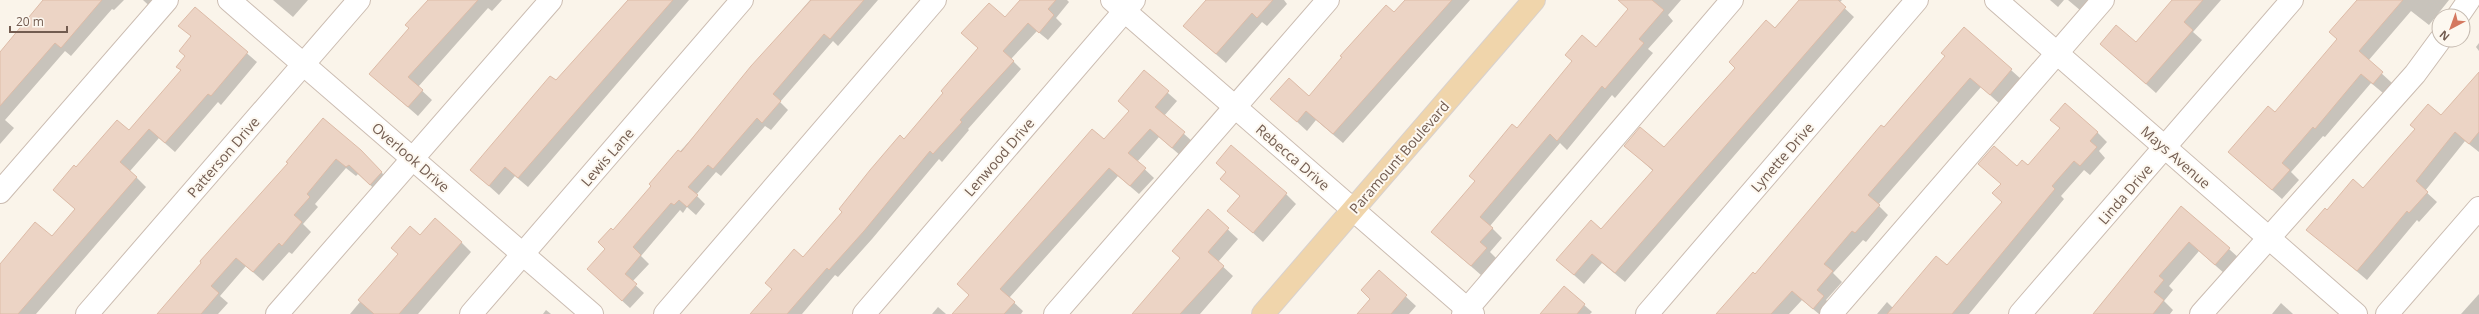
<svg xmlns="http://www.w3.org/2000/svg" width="2479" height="314" font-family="'Open Sans',sans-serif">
<rect width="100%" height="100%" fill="#faf4ea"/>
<!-- shadow -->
<g fill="#0003">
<path d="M45 0H124L114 10 112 9 71 56 65 51 5 120 14 128 0 144V53Z"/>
<path d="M143 0H169L157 13Z"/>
<path d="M273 0H308L293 17Z"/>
<path d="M428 0H502L492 11 488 8 418 87 432 100 418 116 380 83 410 28Z"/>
<path d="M628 0H689L528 187 515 176 499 195 471 170 556 82Z"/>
<path d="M810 0H878L838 46 833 41 780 102 788 110 771 130 765 126 721 176 716 172 696 195 705 204 696 215 687 207 683 213 680 210 641 256 649 264 632 282 644 293 630 308 596 277 613 231 653 186 650 184 721 107 752 67Z"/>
<path d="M1021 0H1067L1069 2 1056 18 1062 24 1048 40 1037 31 1011 59 1021 69 968 129 969 130 942 162 939 159 872 239 838 277 835 275 802 314H752L803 258 944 93 979 49 970 41 1005 19Z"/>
<path d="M1207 0H1284L1287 4 1267 26 1262 22 1226 63 1194 35Z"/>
<path d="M1406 0H1470L1343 143 1316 120 1307 131 1272 99 1309 97Z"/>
<path d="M1619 0H1681L1668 15 1673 21 1648 49 1653 53 1615 98 1612 95 1567 150 1560 143 1490 226 1502 238 1490 252 1496 258 1481 275 1442 241 1476 181 1517 130 1596 48 1629 9Z"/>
<path d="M1800 0H1842L1839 3 1854 17 1625 282 1602 263 1584 284 1557 260 1601 231 1653 171 1625 145 1664 149Z"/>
<path d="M2050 0H2064L2058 7Z"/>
<path d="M2068 0H2100L2087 16Z"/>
<path d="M2173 0H2221L2193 32 2202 40 2156 93 2101 44 2136 43Z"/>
<path d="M2357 0H2449L2429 25 2411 11 2368 61 2392 83 2383 93 2371 83 2325 137 2323 136 2291 172 2299 180 2282 199 2229 152 2275 114 2338 40Z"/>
<path d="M195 8 257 62 221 105 218 102 175 152 159 138 130 171 146 187 36 314H0V266L52 237 76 210 54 190 76 168 129 131 182 71 177 66 186 56 192 37 180 26Z"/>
<path d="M1964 28 2021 79 2000 104 1981 87 1878 205 1888 215 1866 242 1863 240 1833 273 1842 282 1826 300 1833 306 1826 314H1819L1802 300 1789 314H1719L1755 275 1946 56Z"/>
<path d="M2479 43V51L2476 47Z"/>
<path d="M1144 72 1177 101 1164 116 1193 142 1181 156 1159 137 1137 162 1154 178 1139 194 1118 176 1009 298 1023 311 1021 314H954L1130 111Z"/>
<path d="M2479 73V152L2465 141 2425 191 2437 202 2419 222 2417 220 2367 280 2308 230 2328 211 2363 189 2441 117Z"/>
<path d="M2052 120 2097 132 2107 142 2099 151 2105 158 2090 175 2084 170 2061 196 2064 199 1969 314H1877L1887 302 1893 308 1947 267 2003 202 2017 167H2028L2061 129Z"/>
<path d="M360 151 391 182 380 194 358 174 356 176 346 168 315 204 318 207 303 224 311 232 292 254 289 252 263 281 246 266 220 296 228 303 218 314H163L289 164Z"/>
<path d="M1217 163 1286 194 1296 204 1263 242 1229 211 1241 197 1222 179 1227 173Z"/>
<path d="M2182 207 2239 258 2225 274 2199 251 2169 286 2173 290 2164 301 2173 310 2170 314H2093Z"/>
<path d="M1208 211 1238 239 1218 262 1233 276 1200 314H1133L1181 258Z"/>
<path d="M420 237 461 242 471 252 418 314H350L399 255Z"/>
<path d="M1379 272 1416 306 1409 314H1358L1371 299Z"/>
<path d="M1564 287 1592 312 1590 314H1541Z"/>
<path d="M2479 294V314H2461Z"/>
<path d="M2281 303 2293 314H2272Z"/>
<path d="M938 307 946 314H932Z"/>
<path d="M546 310 551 314H543Z"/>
</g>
<!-- building -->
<g fill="#ecd4c5" stroke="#ddbba7">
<path d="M43 0H102L61 48 55 43 0 106V52Z"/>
<path d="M428 0H478L408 77 423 90 408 107 369 74 409 28 405 25Z"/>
<path d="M628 0H673L518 178 505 167 489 186 470 170 550 76 556 80Z"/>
<path d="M811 0H864L830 39 824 34 773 94 781 101 762 123 757 118 713 169 708 165 688 187 698 195 687 207 679 200 674 205 671 203 633 247 641 255 625 274 637 284 622 301 587 269 605 249 598 242 611 228 613 230 651 186 649 184 678 150 681 152 751 66Z"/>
<path d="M1020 0H1056L1048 9 1054 15 1039 33 1028 23 1003 51 1014 61 960 120 962 122 933 154 930 151 864 231 829 270 827 268 787 314H750L772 289 765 283 794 249 803 257 842 212 839 209 870 170 900 135 904 139 943 93 941 91 978 48 961 33 989 3 1005 17Z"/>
<path d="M1206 0H1273L1257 18 1252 13 1216 54 1183 26Z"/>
<path d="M1405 0H1452L1333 134 1306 111 1297 122 1270 99 1289 78 1309 96 1342 57 1340 56 1386 5 1394 12Z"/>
<path d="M1618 0H1652L1664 10 1639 39 1644 43 1605 89 1602 86 1557 141 1550 134 1480 217 1493 228 1480 242 1487 248 1471 266 1431 232 1475 181 1469 176 1512 124 1517 128 1572 61 1565 55 1582 35 1596 47 1628 9Z"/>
<path d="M1799 0H1838L1846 7 1615 273 1592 254 1574 275 1556 260 1591 220 1601 229 1653 170 1624 146 1640 127 1664 147 1735 68 1729 62 1766 20 1775 28Z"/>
<path d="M2172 0H2203L2184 22 2193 30 2146 84 2100 44 2116 25 2136 42Z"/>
<path d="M2357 0H2403L2359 51 2383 72 2373 84 2361 74 2315 129 2313 127 2282 163 2290 170 2272 190 2228 152 2268 106 2275 112 2337 39 2329 32Z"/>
<path d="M195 7 248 52 211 96 208 94 165 143 149 129 120 162 137 177 18 314H0V264L35 222 52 236 75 209 53 190 74 165 76 167 117 120 129 130 181 70 176 67 185 56 179 51 191 36 178 26Z"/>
<path d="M1964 27 2012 69 1990 95 1970 78 1868 195 1880 205 1855 233 1852 231 1824 264 1833 271 1817 290 1824 296 1813 309 1792 291 1771 314H1716L1753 272 1755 274 1881 125 1884 127 1945 56 1941 53Z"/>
<path d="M1144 70 1169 91 1155 107 1185 132 1172 148 1150 129 1128 153 1146 168 1130 186 1109 168 1000 289 1015 302 1004 314H952L969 295 957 284 1092 129 1104 139 1129 111 1118 101Z"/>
<path d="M2479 72V132L2469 144 2455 132 2416 181 2428 192 2409 213 2407 211 2357 271 2306 230 2325 208 2327 210 2353 179 2363 188 2415 129 2410 125 2428 104 2441 115Z"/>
<path d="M2065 103 2098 132 2090 141 2097 147 2080 166 2074 161 2052 186 2055 189 1952 314H1887L1936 256 1947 265 2002 202 1992 193 2001 184 1978 164 1994 146 2017 166 2022 160 2028 165 2060 128 2050 120Z"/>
<path d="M323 118 361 150 382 172 370 185 349 165 346 167 336 159 307 194 310 197 294 215 302 222 282 246 279 243 253 272 236 258 211 286 219 293 201 314H157L201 263 200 261 288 163 286 162Z"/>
<path d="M1231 145 1287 193 1253 233 1227 211 1240 196 1220 179 1226 172 1216 163Z"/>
<path d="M2181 206 2230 248 2215 265 2189 242 2159 276 2164 280 2154 292 2164 300 2153 314H2093Z"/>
<path d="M1208 209 1229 228 1208 252 1224 266 1180 314H1132L1180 258 1172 251Z"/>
<path d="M435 218 462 242 399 314H374L358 300 398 254 391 248 410 226 420 235Z"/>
<path d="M1379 270 1407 295 1391 314H1357L1370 299 1361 290Z"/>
<path d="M1564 286 1585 304 1577 314H1540Z"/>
</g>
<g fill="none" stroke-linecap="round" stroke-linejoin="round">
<defs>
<g id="minor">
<path d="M229 0 592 314"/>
<path d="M1112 0 1473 314"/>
<path d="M1996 0 2356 314"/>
<path d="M2458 16 2469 0"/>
<path d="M0 192 167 0"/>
<path d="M87 314 359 0"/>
<path d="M277 314 551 0"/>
<path d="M471 314 742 0"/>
<path d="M665 314 935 0"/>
<path d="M864 314 1134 0"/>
<path d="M1055 314 1328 0"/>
<path d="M1463 314 1732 0"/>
<path d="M1647 314 1917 0"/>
<path d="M1831 314 2103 0"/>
<path d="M2020 314 2292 0"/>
<path d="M2201 314 2415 74 2440 40"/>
<path d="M2387 314 2479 208"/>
</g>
<path id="major" d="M1263 314 1534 0"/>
</defs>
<!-- minor casing -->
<use href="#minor" stroke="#cbbcb1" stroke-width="24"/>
<!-- major casing -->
<use href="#major" stroke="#d8d1ce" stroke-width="24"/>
<!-- minor -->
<use href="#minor" stroke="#fff" stroke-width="22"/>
<!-- major -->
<use href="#major" stroke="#f0d5ab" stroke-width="22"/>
</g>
<g text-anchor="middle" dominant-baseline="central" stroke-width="4" stroke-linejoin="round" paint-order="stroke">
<!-- street labels -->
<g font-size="14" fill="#725c50" stroke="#fdf8f0">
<text transform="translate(223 157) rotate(-49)">Patterson Drive</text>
<text transform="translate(411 157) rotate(41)">Overlook Drive</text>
<text transform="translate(607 157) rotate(-49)">Lewis Lane</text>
<text transform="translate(999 157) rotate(-49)">Lenwood Drive</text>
<text transform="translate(1293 157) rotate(41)">Rebecca Drive</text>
<text transform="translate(1399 157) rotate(-49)">Paramount Boulevard</text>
<text transform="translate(1782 157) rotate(-49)">Lynette Drive</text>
<text transform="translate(2176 157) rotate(41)">Mays Avenue</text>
<text transform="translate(2125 194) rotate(-49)">Linda Drive</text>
</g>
</g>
<!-- north arrow -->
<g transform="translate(2451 28) rotate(221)"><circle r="19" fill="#fdf8f0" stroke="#c5bab0"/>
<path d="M0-3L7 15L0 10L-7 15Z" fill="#d4785f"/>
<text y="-6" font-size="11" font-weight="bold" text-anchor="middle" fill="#725c50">N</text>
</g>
<!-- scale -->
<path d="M10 26v6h57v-6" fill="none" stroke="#725c50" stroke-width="2"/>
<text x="16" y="26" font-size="12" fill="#725c50" stroke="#fdf8f0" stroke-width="3" paint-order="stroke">20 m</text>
</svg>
